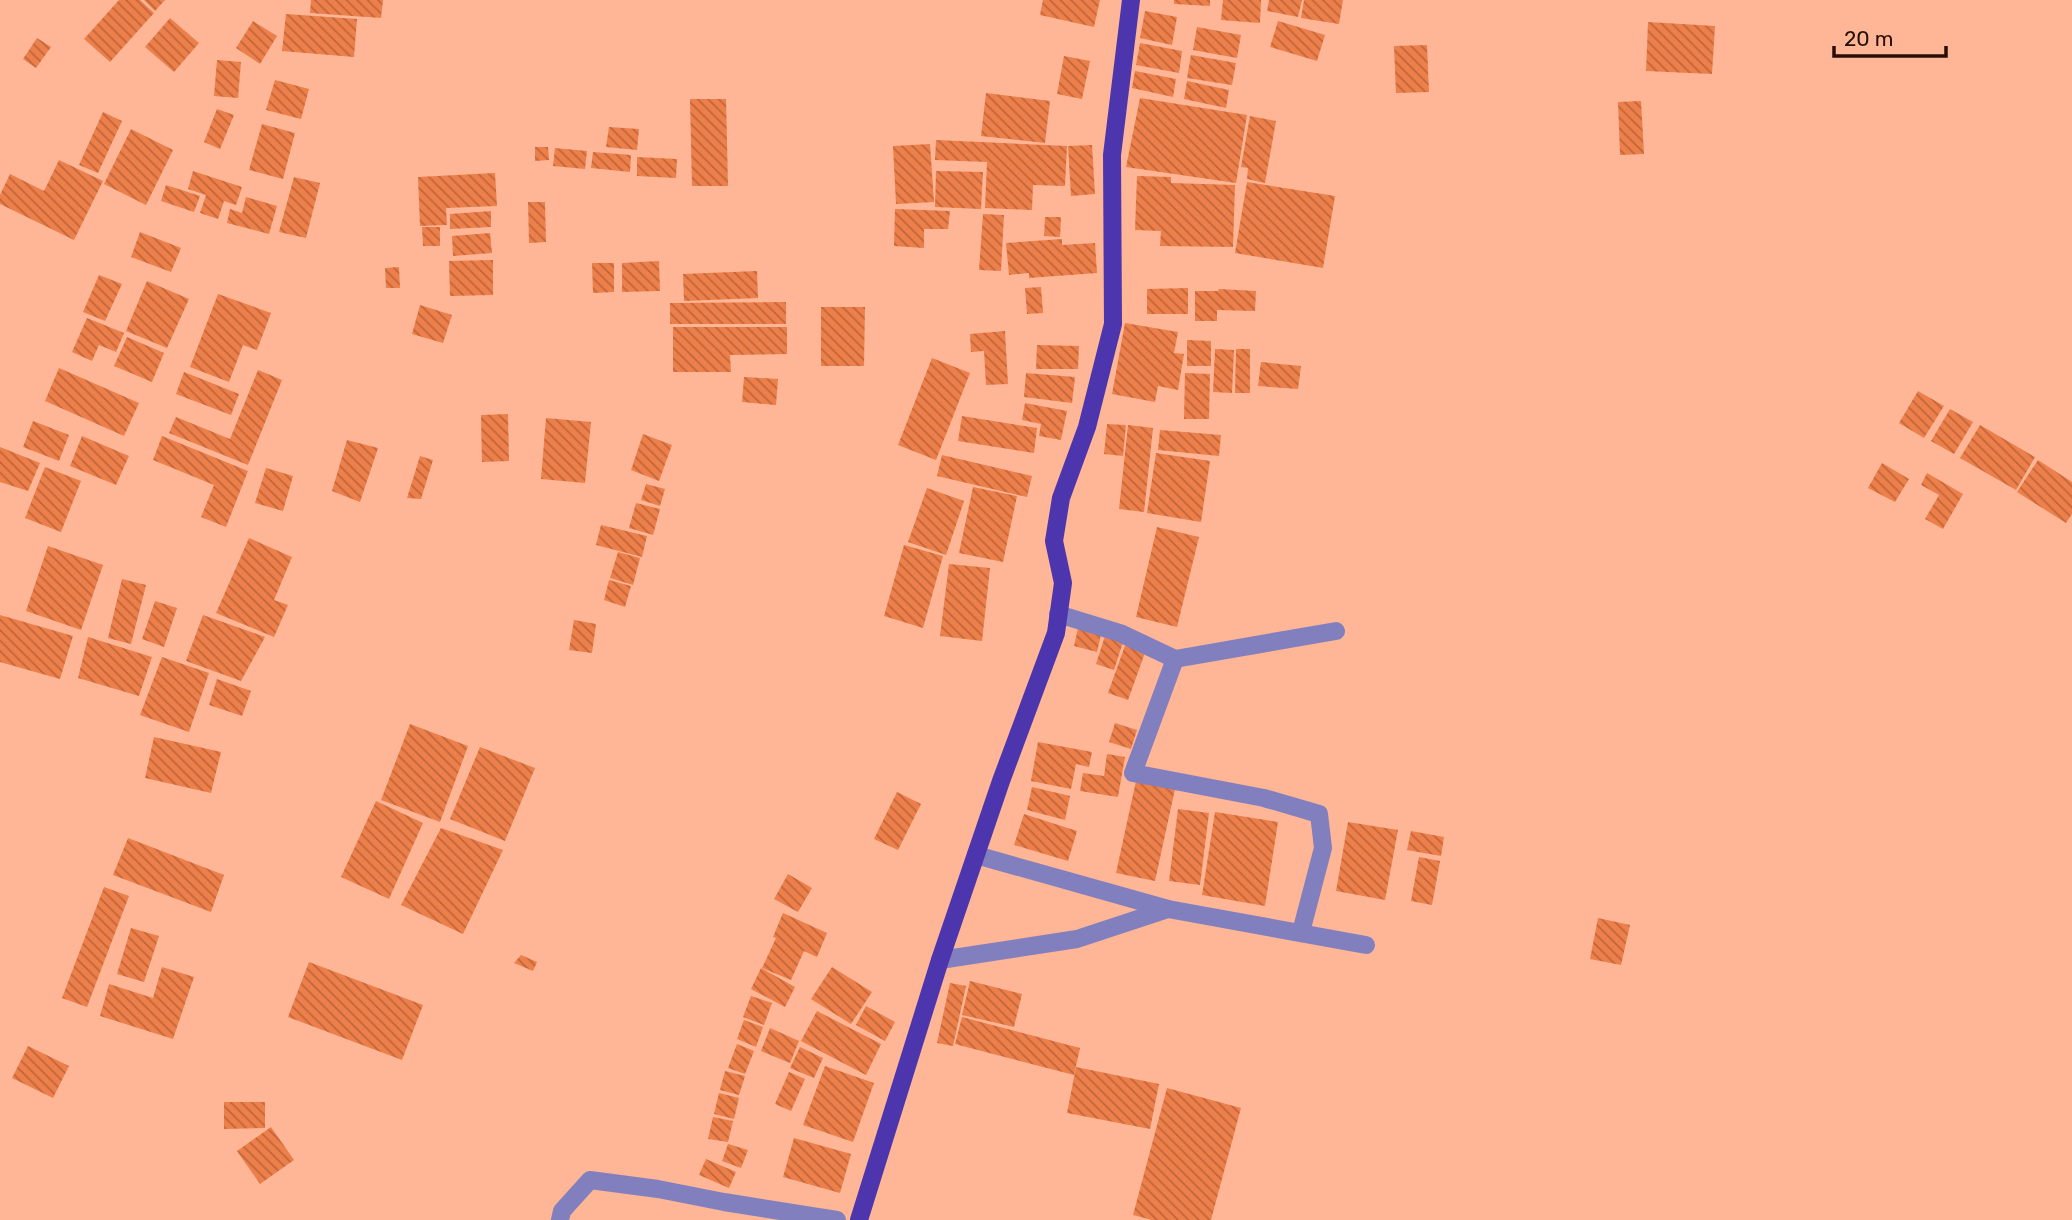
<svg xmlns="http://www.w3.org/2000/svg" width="2072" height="1220" font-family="Rubik,sans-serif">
<defs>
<pattern id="building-back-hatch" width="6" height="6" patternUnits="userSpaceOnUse" patternTransform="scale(1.75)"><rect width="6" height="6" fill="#ed7f4a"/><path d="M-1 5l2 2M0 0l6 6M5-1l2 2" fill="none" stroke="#c0663b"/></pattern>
</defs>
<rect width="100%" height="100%" fill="#feb696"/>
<!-- building -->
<g fill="url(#building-back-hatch)">
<path d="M119 0H140L154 13 110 62 84 39Z"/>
<path d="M144 0H165L155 11Z"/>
<path d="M311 0H383L381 18 310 13Z"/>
<path d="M1043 0H1100L1094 27 1040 15Z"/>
<path d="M1174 0H1210V6L1174 4Z"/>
<path d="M1223 0H1261L1260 23 1221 20Z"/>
<path d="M1269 0H1302L1298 17 1267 11Z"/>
<path d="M1304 0H1343L1339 24 1301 18Z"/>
<path d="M1145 11 1177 17 1172 45 1140 38Z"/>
<path d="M286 14 357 19 354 57 282 51Z"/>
<path d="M170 18 199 43 174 72 145 47Z"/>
<path d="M253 21 277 36 260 64 236 48Z"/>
<path d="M1278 21 1325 35 1317 61 1270 47Z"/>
<path d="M1648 22 1715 26 1712 74 1646 71Z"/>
<path d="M1197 27 1241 35 1237 58 1193 50Z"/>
<path d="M37 38 51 47 36 68 23 59Z"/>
<path d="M1140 43 1182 51 1179 73 1136 65Z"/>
<path d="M1427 45 1429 92 1396 93 1394 46Z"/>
<path d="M1191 55 1236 63 1232 85 1187 78Z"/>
<path d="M1064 56 1090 61 1082 99 1057 94Z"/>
<path d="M217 60 241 62 238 98 214 96Z"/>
<path d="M1135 71 1176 79 1173 97 1132 88Z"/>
<path d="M275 80 309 89 301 119 266 110Z"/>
<path d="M1187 81 1229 90 1226 108 1184 99Z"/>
<path d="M986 93 1050 101 1045 143 981 136Z"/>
<path d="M1140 98 1247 115 1236 183 1126 167Z"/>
<path d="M690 99H726L728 186H692Z"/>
<path d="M1641 101 1644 154 1620 155 1618 102Z"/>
<path d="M217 109 234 115 220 149 204 142Z"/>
<path d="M103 112 122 121 98 173 79 165Z"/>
<path d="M1250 116 1276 121 1265 183 1247 179 1248 168 1241 167Z"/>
<path d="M262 124 295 133 283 179 249 170Z"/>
<path d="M609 127 639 129 637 150 606 147Z"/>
<path d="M131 129 173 150 146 205 104 184Z"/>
<path d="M936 140 1067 146 1065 186 1033 185 1032 210 985 208 987 162 935 160Z"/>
<path d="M930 144 934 202 896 204 893 146Z"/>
<path d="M1092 145 1095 194 1071 196 1068 146Z"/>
<path d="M535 147H548L549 160 535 161Z"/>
<path d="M555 148 587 151 585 169 553 166Z"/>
<path d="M593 152 631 155 630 172 591 168Z"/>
<path d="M637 157 677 159 676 178 637 176Z"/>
<path d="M59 160 103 181 74 240 0 204V195L10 174 44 191Z"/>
<path d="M193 171 242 187 236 205 224 201 218 219 200 213 206 195 188 189Z"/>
<path d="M936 171 983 172 981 209 935 207Z"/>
<path d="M495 173 497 206 446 208 447 225 420 226 418 177Z"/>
<path d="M1137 176 1171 177V183L1235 185 1233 247 1160 246 1161 231 1135 230Z"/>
<path d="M294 177 320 183 306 238 279 232Z"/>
<path d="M1247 182 1335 196 1323 268 1235 253Z"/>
<path d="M166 185 200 196 194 212 161 201Z"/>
<path d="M246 197 277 206 269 234 227 223 230 209 242 213Z"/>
<path d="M528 202H545L546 242 529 243Z"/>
<path d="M895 209 950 211 948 229H924V248L894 246Z"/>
<path d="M491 211V227L450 229V214Z"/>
<path d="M983 214 1004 215 1001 271 979 270Z"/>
<path d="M1045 217H1061L1060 237 1044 236Z"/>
<path d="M422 227H440V246H423Z"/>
<path d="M140 232 181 248 171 272 131 257Z"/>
<path d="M490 233 492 253 453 256 452 236Z"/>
<path d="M1062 239V245L1095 243 1097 273 1029 278V273L1009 275 1006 243Z"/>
<path d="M493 260V295L450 296 449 261Z"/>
<path d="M659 261 660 291 622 292V263Z"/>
<path d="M592 263H614V292L593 293Z"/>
<path d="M399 267 400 288H386L385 268Z"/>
<path d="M757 271 758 298 684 301 683 274Z"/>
<path d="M99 275 122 284 105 321 83 312Z"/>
<path d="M147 281 189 299 167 348 126 331Z"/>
<path d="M1041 287 1043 313 1027 314 1025 288Z"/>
<path d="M1188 288V314H1147V289Z"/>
<path d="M1219 289 1256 291 1255 311 1217 310V321H1195V291H1218Z"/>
<path d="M218 294 271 313 257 350 243 345 229 382 190 367Z"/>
<path d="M786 302V324H670V303Z"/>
<path d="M420 305 452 315 443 343 412 334Z"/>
<path d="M821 307H865L864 366H821Z"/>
<path d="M87 318 124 333 116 352 99 345 92 361 72 352Z"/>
<path d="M1125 323 1178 332 1174 353 1184 354 1178 390 1158 386 1155 402 1112 394Z"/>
<path d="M673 327H787V354L730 355 731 372H673Z"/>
<path d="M1005 331 1008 384 986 385 984 351 971 352 970 334Z"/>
<path d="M127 337 164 353 152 382 114 366Z"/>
<path d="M1187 340 1211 341V366H1187Z"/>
<path d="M1037 345 1079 346 1078 369H1036Z"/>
<path d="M1215 349 1234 350 1232 393 1213 392Z"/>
<path d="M1236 349H1250V393H1235Z"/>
<path d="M932 358 970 373 936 460 898 445Z"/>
<path d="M1261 362 1301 366 1298 389 1258 386Z"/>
<path d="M59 368 139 403 124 436 45 401Z"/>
<path d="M258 370 282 380 248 465 169 433 176 417 230 439Z"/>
<path d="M184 372 239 394 231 415 176 394Z"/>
<path d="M1026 373 1075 377 1072 403 1024 397Z"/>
<path d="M1185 373 1210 374 1209 419H1184Z"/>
<path d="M744 377 778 379 776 405 742 402Z"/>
<path d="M1918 391 1944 406 1924 438 1899 423Z"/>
<path d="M1025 403 1067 411 1061 440 1039 436 1041 424 1022 420Z"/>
<path d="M1950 409 1973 422 1954 454 1931 441Z"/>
<path d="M508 414 509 461 482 462 481 415Z"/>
<path d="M962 416 1037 428 1034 453 958 441Z"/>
<path d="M546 418 591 422 585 483 541 479Z"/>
<path d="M33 421 69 435 59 461 23 447Z"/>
<path d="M1107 424 1126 425 1123 456 1104 454Z"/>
<path d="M1128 425 1153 428 1144 512 1119 509Z"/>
<path d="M1980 425 2035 457 2016 490 1960 458Z"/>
<path d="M1160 430 1221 435 1219 456 1158 450Z"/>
<path d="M643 434 672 445 659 481 631 470Z"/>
<path d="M82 436 129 456 116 485 70 466Z"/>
<path d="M162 436 248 471 226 527 201 517 214 485 153 460Z"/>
<path d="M347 440 378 448 360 502 332 491Z"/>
<path d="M0 447 40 463 28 491 0 482Z"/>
<path d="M1156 453 1210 461 1201 522 1147 513Z"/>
<path d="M942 455 1032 476 1027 497 937 476Z"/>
<path d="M420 456 433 460 421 499 407 498Z"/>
<path d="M2038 460 2072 482V514L2066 523 2017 492Z"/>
<path d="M1882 463 1909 479 1895 502 1868 488Z"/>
<path d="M45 467 81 481 61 532 25 518Z"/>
<path d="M266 468 293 476 283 511 255 503Z"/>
<path d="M1927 473 1963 494 1943 529 1925 519 1939 495 1921 485Z"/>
<path d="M646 484 665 489 660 506 641 500Z"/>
<path d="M973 487 1017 496 1003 562 959 553Z"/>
<path d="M927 488 964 501 946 555 908 542Z"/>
<path d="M636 503 660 509 653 535 629 528Z"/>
<path d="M601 525 647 536 642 557 596 545Z"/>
<path d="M1157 527 1199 537 1177 627 1136 617Z"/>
<path d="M249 538 292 557 274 600 288 605 274 637 216 613Z"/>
<path d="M904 545 943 556 923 628 884 616Z"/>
<path d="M48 546 103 565 81 630 26 611Z"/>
<path d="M618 552 640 558 633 585 610 578Z"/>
<path d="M949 564 990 568 982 641 940 636Z"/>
<path d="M122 579 146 585 131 644 108 638Z"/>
<path d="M609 580 631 586 625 607 604 600Z"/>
<path d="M155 601 177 608 164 647 142 639Z"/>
<path d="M0 615 73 636 60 679 0 662Z"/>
<path d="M203 615 265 637 241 681 186 661Z"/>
<path d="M574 620 596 624 592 653 569 650Z"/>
<path d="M1079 624 1102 630 1097 652 1074 646Z"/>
<path d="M1105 636 1123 642 1114 670 1096 664Z"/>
<path d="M88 637 152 657 139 696 78 678Z"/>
<path d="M1126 643 1146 650 1128 700 1108 693Z"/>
<path d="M162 657 209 673 189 732 140 715Z"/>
<path d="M217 679 251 691 242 716 209 705Z"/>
<path d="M1115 723 1137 730 1131 749 1109 742Z"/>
<path d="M410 724 468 746 440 822 381 800Z"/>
<path d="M154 737 221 752 211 793 145 778Z"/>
<path d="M1038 742 1092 752 1089 767 1076 764 1071 789 1031 781Z"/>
<path d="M480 747 535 768 505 841 450 819Z"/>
<path d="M1107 754 1125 757 1118 797 1080 791 1083 773 1104 776Z"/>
<path d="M1136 781 1175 789 1155 881 1116 873Z"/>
<path d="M1032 787 1070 796 1065 820 1027 810Z"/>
<path d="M897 792 921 804 898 850 874 839Z"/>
<path d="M376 801 423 823 389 899 341 877Z"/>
<path d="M1178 809 1209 813 1200 885 1169 881Z"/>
<path d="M1215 812 1278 822 1265 906 1202 895Z"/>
<path d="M1024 814 1077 831 1068 861 1014 845Z"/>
<path d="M1348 822 1398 830 1385 900 1336 891Z"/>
<path d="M441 828 503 850 463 934 401 905Z"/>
<path d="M1411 831 1444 837 1441 856 1407 850Z"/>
<path d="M128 838 224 875 211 912 113 875Z"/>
<path d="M1419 857 1440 861 1432 905 1411 901Z"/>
<path d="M788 874 812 888 798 912 774 899Z"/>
<path d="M104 887 129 896 87 1007 62 998Z"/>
<path d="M783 913 827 933 817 957 804 951 791 980 762 968 776 938 773 937Z"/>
<path d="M1598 918 1630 925 1621 965 1590 959Z"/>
<path d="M131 928 159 936 144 982 117 974Z"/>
<path d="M521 955 537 962 533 971 514 963Z"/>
<path d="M309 962 423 1005 402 1060 288 1017Z"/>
<path d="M162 967 194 977 173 1039 100 1016 109 984 153 998Z"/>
<path d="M832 967 872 992 851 1024 811 999Z"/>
<path d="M761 968 795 987 785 1007 751 989Z"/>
<path d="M970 981 1022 994 1014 1027 962 1015Z"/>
<path d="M950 983 966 986 953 1046 937 1043Z"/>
<path d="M751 996 772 1003 764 1025 743 1017Z"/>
<path d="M866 1006 895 1022 885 1041 856 1025Z"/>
<path d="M817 1011 881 1044 866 1075 801 1041Z"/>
<path d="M962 1017 1080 1048 1074 1075 955 1044Z"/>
<path d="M744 1020 763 1027 756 1047 737 1039Z"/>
<path d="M770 1028 799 1041 790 1063 761 1051Z"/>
<path d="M737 1044 754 1051 745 1074 728 1068Z"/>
<path d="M28 1046 69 1066 53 1098 12 1078Z"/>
<path d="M800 1047 823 1058 814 1078 790 1068Z"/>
<path d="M825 1066 874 1083 853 1142 803 1125Z"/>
<path d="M1076 1067 1159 1084 1150 1129 1067 1113Z"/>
<path d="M725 1071 745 1076 739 1095 720 1090Z"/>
<path d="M789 1072 805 1079 791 1111 775 1104Z"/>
<path d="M1167 1088 1241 1108 1211 1220H1152L1133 1215Z"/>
<path d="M719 1093 739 1098 734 1119 714 1114Z"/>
<path d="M224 1102H265V1128L224 1129Z"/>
<path d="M713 1117 733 1121 728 1142 708 1139Z"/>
<path d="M271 1127 294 1160 260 1184 237 1151Z"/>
<path d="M794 1138 851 1154 840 1193 783 1177Z"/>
<path d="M728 1144 748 1150 741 1168 722 1161Z"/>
<path d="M706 1159 736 1172 729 1188 699 1175Z"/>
</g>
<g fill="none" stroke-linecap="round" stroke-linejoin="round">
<!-- minor -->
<g stroke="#827fbf" stroke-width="18">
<path d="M1058 614 1120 633 1175 659 1133 773 1264 798 1319 814 1323 848 1301 932"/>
<path d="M1175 659 1336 631"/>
<path d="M976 855 1168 909 1366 945"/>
<path d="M940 960 1077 939 1168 909"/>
<path d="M560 1220 562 1211 590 1180 658 1189 724 1202 837 1220"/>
</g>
<!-- major -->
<path stroke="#4d36ad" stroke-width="18" d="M859 1220 940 960 1001 781 1056 633 1063 583 1054 541 1061 498 1087 427 1113 324 1112 155 1131 0"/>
</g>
<!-- scale -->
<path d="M1834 46v10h112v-10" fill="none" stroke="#280e04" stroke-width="3.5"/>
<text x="1844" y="46" font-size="21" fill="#280e04" stroke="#feb696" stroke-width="5" paint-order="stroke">20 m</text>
</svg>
